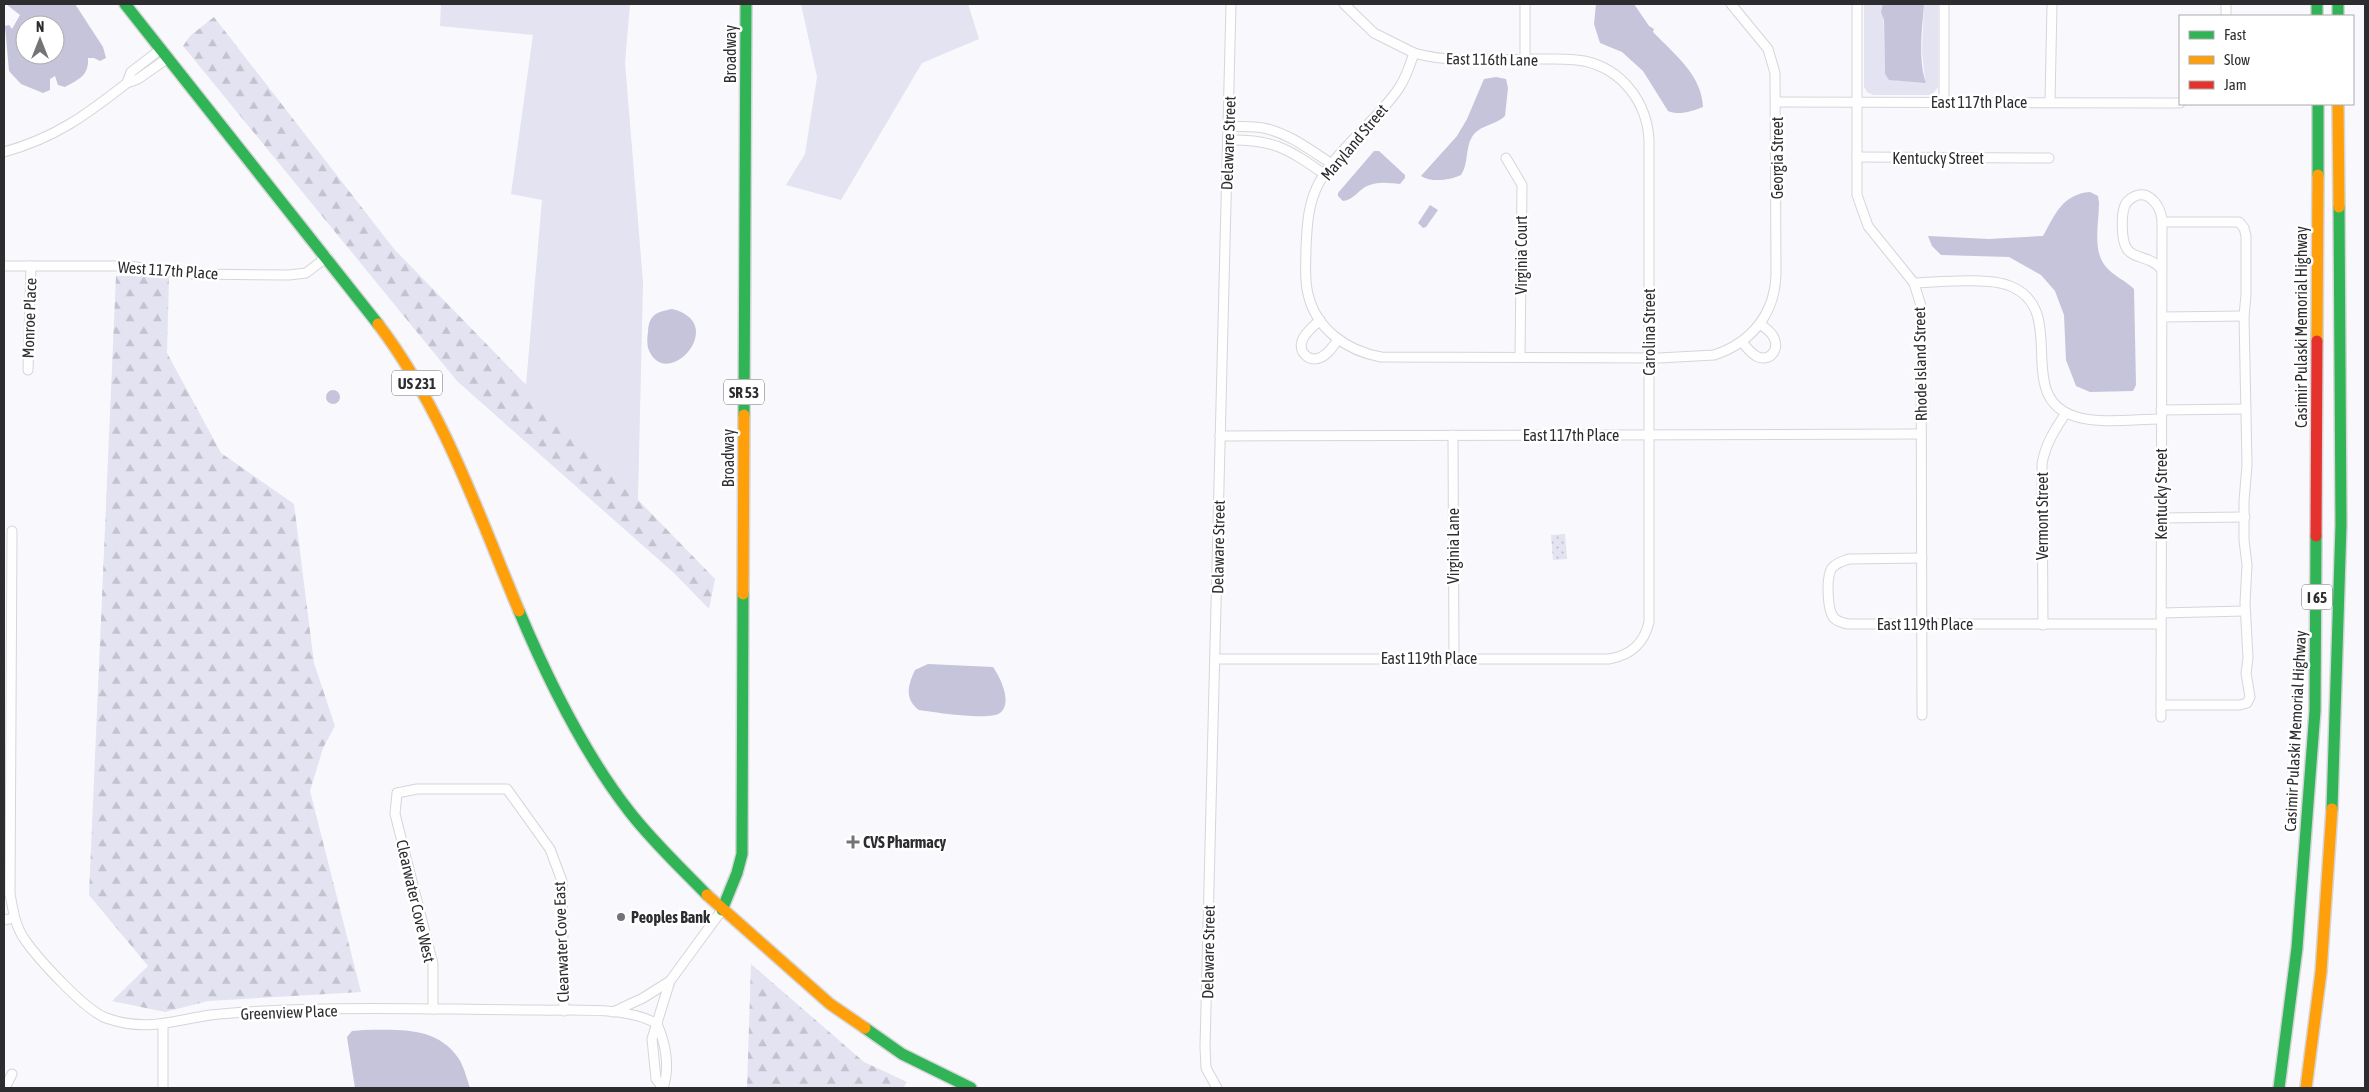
<svg xmlns="http://www.w3.org/2000/svg" width="2369" height="1092" font-family="'Asap Condensed',sans-serif">
<defs>
<pattern id="forest-firs" width="22" height="20" patternUnits="userSpaceOnUse" patternTransform="scale(1.25)"><rect width="22" height="20" fill="#e3e3f1"/><path d="M5 1l3.5 6h-7zM16 11l3.5 6h-7z" fill="#c3c3cf"/></pattern>
<pattern id="park-dots" width="8" height="8" patternUnits="userSpaceOnUse" patternTransform="scale(1.25)"><rect width="8" height="8" fill="#e3e3f1"/><path d="M2 2h.1M6 6h.1" fill="none" stroke="#c3c3cf" stroke-width="1.8" stroke-linecap="round"/></pattern>
</defs>
<rect width="100%" height="100%" fill="#f8f8fd"/>
<!-- green -->
<g fill="#e3e3f1">
<path d="M441 4H630L625 63 643 282 638 500 526 385 542 200 511 194 533 35 440 26Z"/>
<path d="M801 4H968L979 39 922 63 841 200 786 185 805 154 817 77Z"/>
<path d="M1864 4H1883L1885 74 1898 81 1925 79 1922 52 1924 4H1938V87L1932 95H1873L1867 92 1864 87Z"/>
</g>
<!-- forest -->
<g fill="url(#forest-firs)">
<path d="M214 17 394 249 715 579 709 609 675 574 457 381 183 46 190 36Z"/>
<path d="M116 276H169L167 353 221 453 294 504 314 663 335 726 323 748 310 791 361 992 208 1001 165 1012 112 1001 148 966 89 895Z"/>
<path d="M751 964 864 1062 907 1082 903 1088H747Z"/>
</g>
<!-- park -->
<path fill="url(#park-dots)" d="M1565 534 1567 559 1553 560 1551 535Z"/>
<!-- water -->
<g fill="#c5c4da" fill-rule="evenodd">
<path d="M6 4H75L103 47 106 58 100 61 94 58H88C89 76 79 79 65 87L58 85 55 76 50 79V90L43 93 21 84 9 71 5 26 9 25 12 29 20 15ZM25 25H55V55H25Z"/>
<path d="M1596 4H1634L1649 26 1654 29 1653 32C1674 54 1702 75 1703 107 1692 111 1679 116 1668 111L1643 71 1622 52 1600 43 1594 24Z"/>
<path d="M1883 4H1926L1924 5C1922 30 1918 59 1926 83L1889 80 1885 74 1884 20 1881 12Z"/>
<path d="M1496 77 1506 79 1508 88 1505 116C1496 125 1479 125 1472 137 1465 148 1469 163 1461 175 1450 180 1432 183 1421 176L1457 136 1467 119 1484 79Z"/>
<path d="M1374 151H1379L1405 175V178L1400 184C1389 183 1378 181 1367 186 1358 190 1354 200 1343 201L1338 196V193Z"/>
<path d="M2090 192 2098 196 2099 203C2099 225 2091 254 2109 270 2116 277 2126 281 2134 289L2136 385 2133 391 2090 392 2076 386 2066 360 2064 315 2055 291 2041 275 2009 257 1941 255 1932 246 1928 236 1989 239 2043 236C2055 214 2063 194 2090 192Z"/>
<path d="M1430 205 1438 210 1426 227 1423 228 1418 223Z"/>
<path d="M672 309C731 323 665 395 648 348 647 343 647 338 648 332 649 315 656 312 672 309Z"/>
<circle cx="333" cy="397" r="7"/>
<path d="M928 664 993 667C1000 677 1013 703 1000 713 990 721 933 712 919 710 904 699 908 685 915 670Z"/>
<path d="M364 1030C399 1030 437 1026 459 1059 464 1067 467 1079 470 1088H355L347 1037 352 1031Z"/>
</g>
<g fill="none" stroke-linecap="round" stroke-linejoin="round">
<defs>
<g id="street">
<path d="M1344 4 1374 33 1414 53C1410 65 1406 78 1399 88 1376 122 1340 146 1320 181 1308 202 1307 225 1306 248 1306 263 1304 279 1308 294 1316 329 1347 351 1381 357L1659 358 1714 355C1751 343 1775 314 1776 274L1775 73 1768 49 1731 4"/>
<path d="M1525 4V59"/>
<path d="M1857 4V195L1868 226 1914 283 1921 306 1922 715"/>
<path d="M2226 4V16"/>
<path d="M127 83 131 72 161 49"/>
<path d="M1777 102 2180 103"/>
<path d="M1944 102V4"/>
<path d="M2050 102 2052 4"/>
<path d="M1229 126C1240 127 1252 126 1263 128 1289 133 1310 150 1332 164"/>
<path d="M1228 140C1274 139 1288 149 1324 174"/>
<path d="M4 152C55 138 86 115 127 83L138 79 168 58"/>
<path d="M1857 157 2049 158"/>
<path d="M1506 158 1522 185 1520 357"/>
<path d="M4 266H128L193 274 289 275 306 273 327 257"/>
<path d="M1914 283C1939 282 1989 277 2010 286 2071 310 2011 399 2077 417 2101 424 2136 419 2161 419"/>
<path d="M2162 317 2244 316"/>
<path d="M1320 320C1314 326 1305 332 1302 341 1298 351 1308 362 1319 358 1327 356 1333 346 1338 340"/>
<path d="M1742 342C1746 347 1751 353 1756 356 1769 363 1780 350 1774 338 1772 332 1765 328 1760 324"/>
<path d="M28 370 31 266"/>
<path d="M2161 410 2246 409"/>
<path d="M1453 435 1454 658"/>
<path d="M1220 436 1921 434"/>
<path d="M2161 518 2245 517"/>
<path d="M12 531 10 894C13 910 15 926 25 940 39 960 85 1010 106 1018 146 1032 172 1021 210 1015 235 1012 261 1011 286 1010 370 1006 455 1010 539 1010 573 1011 628 1006 657 1024"/>
<path d="M1922 558 1849 559C1843 561 1837 562 1832 568 1826 576 1827 610 1834 618 1838 622 1843 623 1848 624H2161"/>
<path d="M2161 613 2245 611"/>
<path d="M2043 625 2042 464C2045 445 2055 429 2066 413"/>
<path d="M1215 659H1609C1631 655 1644 644 1649 622V140C1647 102 1622 69 1584 61 1570 58 1554 59 1539 59 1498 59 1453 64 1414 53"/>
<path d="M2161 705H2240L2247 703 2250 697 2246 673 2248 658 2245 603 2247 565 2244 540V501L2247 465 2244 316 2246 295V236L2244 228 2239 222H2162"/>
<path d="M2161 717 2162 220C2160 203 2145 185 2128 201 2120 208 2121 240 2127 249 2135 260 2150 255 2162 270"/>
<path d="M4 920 14 918"/>
<path d="M433 1009V964L395 814 397 793 417 789H507L550 849 562 881 564 1011"/>
<path d="M613 1012 643 998 670 981"/>
<path d="M657 1024C666 1044 670 1068 663 1088"/>
<path d="M163 1025V1088"/>
<path d="M5 1088 12 1074"/>
<path d="M663 1088 656 1079 652 1039 670 981 722 910"/>
<path d="M1217 1088 1206 1068 1205 1047 1231 4"/>
</g>
<g id="fast">
<path d="M125 4 378 324"/>
<path d="M2317 4V16"/>
<path d="M2338 4V16"/>
<path d="M2318 175V104"/>
<path d="M744 415 746 4"/>
<path d="M519 611C548 680 583 752 629 811 652 841 681 868 707 895"/>
<path d="M2332 809 2341 525 2339 207"/>
<path d="M722 910 737 873 742 854 743 594"/>
<path d="M865 1028 902 1054 971 1088"/>
<path d="M2279 1088 2297 948 2315 711 2316 536"/>
</g>
<g id="slow">
<path d="M2338 104 2339 207"/>
<path d="M378 324C443 409 478 513 519 611"/>
<path d="M2317 341 2318 175"/>
<path d="M743 594 744 415"/>
<path d="M707 895 830 1004 865 1028"/>
<path d="M2306 1088 2321 972 2332 809"/>
</g>
<path id="jam" d="M2316 536 2317 341"/>
</defs>
<!-- street casing -->
<use href="#street" stroke="#d6d6d9" stroke-width="11"/>
<!-- fast casing -->
<use href="#fast" stroke="#d6d6d9" stroke-width="14"/>
<!-- slow casing -->
<use href="#slow" stroke="#d6d6d9" stroke-width="14"/>
<!-- jam casing -->
<use href="#jam" stroke="#d6d6d9" stroke-width="14"/>
<!-- street -->
<use href="#street" stroke="#fefeff" stroke-width="9"/>
<!-- fast -->
<use href="#fast" stroke="#30b455" stroke-width="11"/>
<!-- slow -->
<use href="#slow" stroke="#ff9f0a" stroke-width="11"/>
<!-- jam -->
<use href="#jam" stroke="#e5322d" stroke-width="11"/>
</g>
<!-- markers -->
<g fill="#747478" stroke="#fff" stroke-width="2">
<path d="M850.5 834.5h5v5h5v5h-5v5h-5v-5h-5v-5h5z"/>
<circle cx="621" cy="917" r="5"/>
</g>
<g text-anchor="middle" dominant-baseline="central" stroke-width="5" stroke-linejoin="round" paint-order="stroke">
<!-- shield labels -->
<g fill="#fff" stroke="#6c6c6e" stroke-width="1">
<rect x="392" y="370.5" width="50" height="25" rx="4"/>
<rect x="724" y="379.5" width="40" height="25" rx="4"/>
<rect x="2302" y="584.5" width="30" height="25" rx="4"/>
</g>
<g font-size="15" font-weight="bold" fill="#2d2d30">
<text x="417" y="383">US 231</text>
<text x="744" y="392">SR 53</text>
<text x="2317" y="597">I 65</text>
</g>
<!-- street labels -->
<g font-size="16" fill="#2d2d30" stroke="#fff">
<text transform="translate(730 54) rotate(-90)">Broadway</text>
<text transform="translate(1492 59) rotate(1)">East 116th Lane</text>
<text x="1979" y="102">East 117th Place</text>
<text transform="translate(1354 142) rotate(-50)">Maryland Street</text>
<text transform="translate(1228 143) rotate(-88)">Delaware Street</text>
<text transform="translate(1777 158) rotate(-90)">Georgia Street</text>
<text x="1938" y="158">Kentucky Street</text>
<text transform="translate(1521 255) rotate(-90)">Virginia Court</text>
<text transform="translate(168 270) rotate(4)">West 117th Place</text>
<text transform="translate(29 318) rotate(-88)">Monroe Place</text>
<text transform="translate(2301 327) rotate(-90)">Casimir Pulaski Memorial Highway</text>
<text transform="translate(1649 332) rotate(-90)">Carolina Street</text>
<text transform="translate(1920 364) rotate(-91)">Rhode Island Street</text>
<text x="1571" y="435">East 117th Place</text>
<text transform="translate(728 458) rotate(-90)">Broadway</text>
<text transform="translate(2161 494) rotate(-90)">Kentucky Street</text>
<text transform="translate(2042 516) rotate(-90)">Vermont Street</text>
<text transform="translate(1453 546) rotate(-90)">Virginia Lane</text>
<text transform="translate(1218 547) rotate(-89)">Delaware Street</text>
<text x="1925" y="624">East 119th Place</text>
<text x="1429" y="658">East 119th Place</text>
<text transform="translate(2295 731) rotate(-87)">Casimir Pulaski Memorial Highway</text>
<text transform="translate(416 901) rotate(77)">Clearwater Cove West</text>
<text transform="translate(561 942) rotate(-92)">Clearwater Cove East</text>
<text transform="translate(1208 952) rotate(-89)">Delaware Street</text>
<text transform="translate(289 1012) rotate(-2)">Greenview Place</text>
</g>
<!-- poi labels -->
<g font-size="16" font-weight="bold" fill="#2d2d30" stroke="#fff" text-anchor="start">
<text x="863" y="842">CVS Pharmacy</text>
<text x="631" y="917">Peoples Bank</text>
</g>
</g>
<!-- border -->
<rect width="2369" height="1092" fill="none" stroke="#2d2d30" stroke-width="10"/>
<!-- legend -->
<rect x="2179" y="15" width="175" height="90" fill="#ffffff" stroke="#ababac"/>
<rect x="2189" y="31" width="25" height="8" fill="#30b455" stroke="#ababac"/>
<text x="2224" y="40" font-size="15" fill="#2d2d30">Fast</text>
<rect x="2189" y="56" width="25" height="8" fill="#ff9f0a" stroke="#ababac"/>
<text x="2224" y="65" font-size="15" fill="#2d2d30">Slow</text>
<rect x="2189" y="81" width="25" height="8" fill="#e5322d" stroke="#ababac"/>
<text x="2224" y="90" font-size="15" fill="#2d2d30">Jam</text>
<!-- north arrow -->
<g transform="translate(40 40)"><circle r="24" fill="#ffffff" stroke="#ababac"/>
<path d="M0-4L9 19L0 12L-9 19Z" fill="#747478"/>
<text y="-8" font-size="14" font-weight="bold" text-anchor="middle" fill="#2d2d30">N</text>
</g>
</svg>
